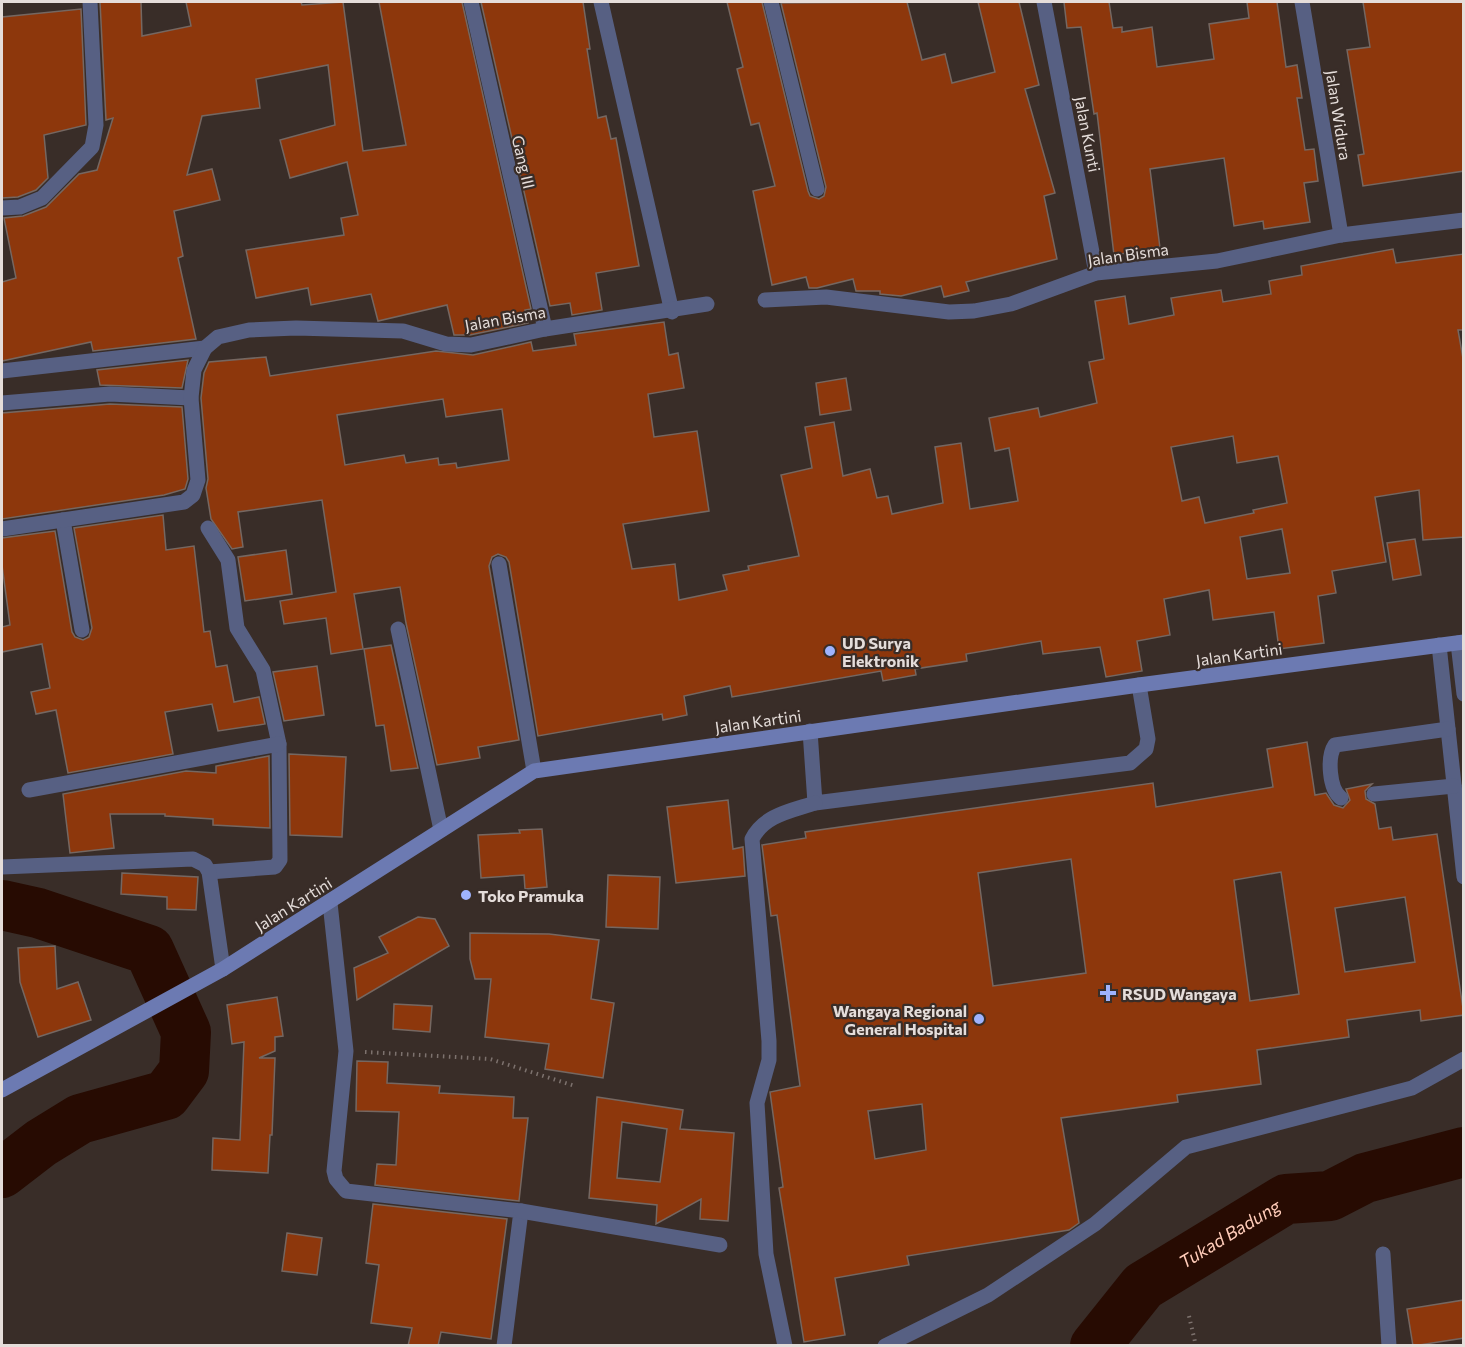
<svg xmlns="http://www.w3.org/2000/svg" width="1465" height="1347" font-family="Commissioner,sans-serif">
<rect width="100%" height="100%" fill="#392d28"/>
<g fill="none" stroke-linecap="round" stroke-linejoin="round">
<!-- river -->
<g stroke="#270b02" stroke-width="50">
<path d="M2 905 38 913 149 950 186 1032 184 1071 166 1095 80 1119 41 1143 2 1173"/>
<path id="s1" d="M1095 1346 1143 1286 1286 1199 1330 1196 1365 1178 1464 1152"/>
</g>
</g>
<!-- building -->
<g fill="#8d370c" stroke="#756761" stroke-width="1.5" fill-rule="evenodd">
<path d="M100 2H141L142 36 191 26 186 2H301L302 5 343 2 363 151 406 145 379 2H462L531 309 525 310 528 323 470 335H454L447 305 378 321 371 294 311 305 308 288 256 298 246 250 344 235 341 218 358 215 347 162 290 178 280 140 335 125 328 65 256 79 260 108 202 116 187 175 212 169 220 200 174 211 183 256 178 258 196 339 93 351 91 342 2 361V282L16 278 4 218 23 216 46 207 79 174 97 170 113 118 106 120Z"/>
<path d="M481 2H583L590 49H587L598 118 606 116 611 139 616 138 639 266 596 273 602 310 572 315 570 303 550 306Z"/>
<path d="M727 2H762L808 191 810 196 819 199 824 196 826 187 781 3 907 2 922 60 945 54 952 83 995 72 978 2H1019L1039 85 1025 89 1055 193 1044 196 1057 259 966 282 969 291 944 297 941 286 901 296 880 294V291H856L853 279 817 288H809L806 277 772 285 753 191 775 186 759 123 751 125 737 69 743 67Z"/>
<path d="M1064 2H1109L1113 28 1122 27V32L1152 27 1157 67 1214 59 1209 24 1249 18 1247 2H1277L1286 67 1297 65 1302 98H1297L1305 150 1314 149 1318 181 1304 183 1310 222 1264 229 1263 221 1234 226 1224 158 1150 169 1160 248 1114 255 1097 113 1094 114 1081 27 1067 28Z"/>
<path d="M1363 2H1464V171L1363 186 1358 155 1364 154 1347 50 1370 47Z"/>
<path d="M81 9 86 125 44 135 48 178 36 190 18 197 2 198V17Z"/>
<path d="M1393 249 1396 263 1464 254V330H1458L1464 364V537L1423 540 1419 490 1375 497 1386 562 1332 571 1336 593 1318 596 1324 643 1279 649 1274 612 1213 620 1209 590 1164 599 1170 635 1137 641 1142 671 1106 677 1100 647 1043 654 1041 641 966 654 967 661 915 669 916 675 883 681 881 671 732 697 730 686 684 696 687 715 663 720 662 714 538 736 509 562 506 557 498 554 492 557 489 566 519 740 478 747 480 758 437 765 406 623 400 587 354 594 363 649 331 654 326 618 284 624 280 601 336 592 322 500 238 512 243 547 232 549 211 519 206 488 208 479 201 398 204 373 209 362 266 357 270 376 436 351 473 355 531 342 533 351 576 345 574 334 664 322 669 355 678 353 684 388 648 394 654 437 697 431 709 511 623 524 632 569 675 564 679 600 727 590 723 575 749 570 748 566 799 556 781 475 812 468 805 427 834 422 843 476 870 469 877 498 888 496 892 514 943 503 935 447 961 443 970 509 1018 501 1009 448 995 451 989 418 1038 408 1040 417 1097 403 1089 362 1104 359 1095 301 1125 296 1129 324 1174 315 1171 298 1221 290 1223 302 1271 294 1269 281 1302 275 1301 266ZM443 399 446 417 502 409 509 460 457 468 456 463 439 465 438 458 406 463 404 455 345 465 337 415ZM1233 436 1237 463 1278 456 1287 503 1253 510 1254 513 1205 523 1199 497 1182 501 1171 447ZM1282 529 1290 573 1247 579 1240 537Z"/>
<path d="M188 360 182 388 100 385 97 370Z"/>
<path d="M846 378 851 410 820 415 816 383Z"/>
<path d="M110 404 182 407 188 479 185 489 164 495 2 519V413Z"/>
<path d="M163 515 166 550 194 546 204 632 210 631 216 667 227 665 234 702 259 697 265 724 218 731 212 704 165 712 173 754 68 773 56 710 36 714 31 692 50 688 42 644 2 652V627L10 625 2 565V538L55 531 72 632 75 637 83 640 89 637 92 628 74 528Z"/>
<path d="M1415 539 1421 575 1393 580 1387 543Z"/>
<path d="M286 550 292 594 245 601 238 557Z"/>
<path d="M391 645 418 768 391 771 384 725 376 726 364 649Z"/>
<path d="M317 666 324 715 284 721 273 672Z"/>
<path d="M1307 742 1315 795 1326 793 1334 805 1343 808 1350 800 1346 789 1372 784 1365 791 1366 799 1375 804 1379 829 1391 827 1393 840 1437 834 1464 1015 1421 1021 1420 1010 1347 1020 1349 1037 1257 1050 1261 1084 1177 1095 1178 1102 1061 1118 1079 1223 1069 1230 907 1256 909 1265 835 1278 845 1335 804 1342 779 1188 783 1187 770 1092 800 1086 777 915 771 916 762 845 806 838 805 832 1153 783 1156 807 1273 787 1267 749ZM1071 859 1086 973 993 986 978 873ZM1281 872 1299 994 1250 1001 1234 880ZM1405 897 1415 962 1345 972 1335 908ZM922 1104 926 1150 875 1159 868 1111Z"/>
<path d="M289 754 346 757 342 837 290 835Z"/>
<path d="M269 756 270 828 213 825V819L165 816V814H110L114 848 70 853 63 794 186 771 216 773V766Z"/>
<path d="M728 800 733 849 743 847 745 876 676 883 667 807Z"/>
<path d="M542 829 547 887 525 889 524 875 481 878 478 835 520 833 519 830Z"/>
<path d="M122 873 198 877 196 910 167 909V897L121 894Z"/>
<path d="M608 875 660 877 658 929 606 927Z"/>
<path d="M418 917 435 919 449 946 357 1000 354 968 388 953 379 937Z"/>
<path d="M470 933 549 934 599 940 591 999 614 1003 603 1078 545 1069 549 1044 485 1037 491 979H475L470 959Z"/>
<path d="M55 946 57 989 78 982 91 1020 38 1037 20 982 18 948Z"/>
<path d="M277 997 283 1036 275 1037V1051L259 1058H275L272 1135H270L268 1173 212 1170 213 1138 240 1140 244 1042 232 1044 227 1005Z"/>
<path d="M394 1004 432 1006 430 1032 393 1029Z"/>
<path d="M357 1061 388 1062 387 1083 440 1086 439 1093 514 1097 513 1118H528L519 1201 375 1185 377 1164 396 1165 399 1112 356 1111Z"/>
<path d="M597 1097 683 1110 680 1129 734 1133 728 1221 700 1219 701 1199 656 1224 657 1205 589 1198ZM622 1122 667 1129 660 1182 617 1178Z"/>
<path d="M373 1204 507 1219 491 1339 441 1332 438 1346H408L412 1328 371 1323 379 1265 366 1263Z"/>
<path d="M287 1233 322 1238 317 1275 282 1271Z"/>
<path d="M1464 1300V1338L1413 1346 1407 1309Z"/>
</g>
<g fill="none" stroke-linecap="round" stroke-linejoin="round">
<!-- path -->
<g stroke="#7d726e" stroke-width="4" stroke-dasharray="1.5 4.5" stroke-linecap="butt">
<path d="M365 1052 490 1059 575 1086"/>
<path d="M1189 1316 1196 1346"/>
</g>
<!-- lane -->
<g stroke="#576083" stroke-width="15">
<path d="M2 403 110 394 191 398"/>
<path d="M1439 645 1464 877"/>
<path d="M810 731 815 803 1130 763 1146 749 1148 739 1139 685"/>
<path d="M1374 794 1454 786"/>
<path d="M1341 798C1329 789 1327 757 1335 745L1448 729"/>
<path d="M785 1346 766 1254 757 1103 769 1060V1041L752 839C764 815 791 811 815 803"/>
<path d="M885 1346 988 1295 1095 1224 1186 1147 1412 1088 1464 1059"/>
</g>
<!-- street -->
<g stroke="#576083" stroke-width="15">
<path d="M471 2 545 329"/>
<path d="M601 2 672 312"/>
<path d="M771 2 817 189"/>
<path d="M1044 2 1096 273"/>
<path d="M1302 2 1341 235"/>
<path d="M2 208 20 207 42 198 92 147 96 125 90 2"/>
<path d="M765 300 826 297 949 312 974 311 1011 304 1096 273 1217 261 1341 235 1464 220"/>
<path d="M2 371 205 348"/>
<path d="M63 520 82 630"/>
<path d="M208 528 228 560 237 628 263 670 279 744 280 860 275 867 209 872"/>
<path d="M2 529 184 502 193 495 198 480 191 398 194 370 205 348 218 337 249 330 296 328 403 331 446 344 471 345 545 329 707 304"/>
<path d="M499 564 534 771"/>
<path d="M398 629 441 830"/>
<path d="M1458 643 1464 694"/>
<path d="M29 790 279 744"/>
<path d="M2 867 193 859 205 865 209 872 223 969"/>
<path d="M330 903 346 1051 334 1171 336 1179 346 1191 521 1211 504 1346"/>
<path d="M521 1211 720 1245"/>
<path d="M1383 1254 1389 1346"/>
</g>
<!-- secondary -->
<path stroke="#6c7ab2" stroke-width="15" d="M2 1090 223 969 534 771 1139 685 1464 642"/>
</g>
<!-- markers -->
<g fill="#9fb3fd" stroke="#392d28" stroke-width="2">
<circle cx="830" cy="651" r="6"/>
<circle cx="466" cy="895" r="6"/>
<path d="M1105 984h6v6h6v6h-6v6h-6v-6h-6v-6h6z"/>
<circle cx="979" cy="1019" r="6"/>
</g>
<g text-anchor="middle" dominant-baseline="central" stroke-width="4.5" stroke-linejoin="round" paint-order="stroke">
<!-- street labels -->
<g font-size="16" fill="#e5ddda" stroke="#392d28">
<text transform="translate(1339 115) rotate(81)">Jalan Widura</text>
<text transform="translate(1088 134) rotate(79)">Jalan Kunti</text>
<text transform="translate(524 162) rotate(77)">Gang III</text>
<text transform="translate(1128 254) rotate(-8)">Jalan Bisma</text>
<text transform="translate(505 318) rotate(-10)">Jalan Bisma</text>
<text transform="translate(1239 654) rotate(-8)">Jalan Kartini</text>
<text transform="translate(758 721) rotate(-8)">Jalan Kartini</text>
<text transform="translate(293 904) rotate(-32)">Jalan Kartini</text>
</g>
<!-- poi labels -->
<g font-size="16" font-weight="bold" fill="#e5ddda" stroke="#392d28" text-anchor="start">
<text x="842" y="642">UD Surya<tspan x="842" dy="18">Elektronik</tspan></text>
<text x="478" y="895">Toko Pramuka</text>
<text x="1122" y="993">RSUD Wangaya</text>
<text x="967" y="1010" text-anchor="end">Wangaya Regional<tspan x="967" dy="18">General Hospital</tspan></text>
</g>
<!-- water labels -->
<g font-size="18" font-style="italic" fill="#ffccb9" stroke="#392d28">
<text stroke="none"><textPath href="#s1" startOffset="178">Tukad Badung</textPath></text>
</g>
</g>
<!-- border -->
<rect width="1465" height="1347" fill="none" stroke="#e5ddda" stroke-width="6"/>
</svg>
